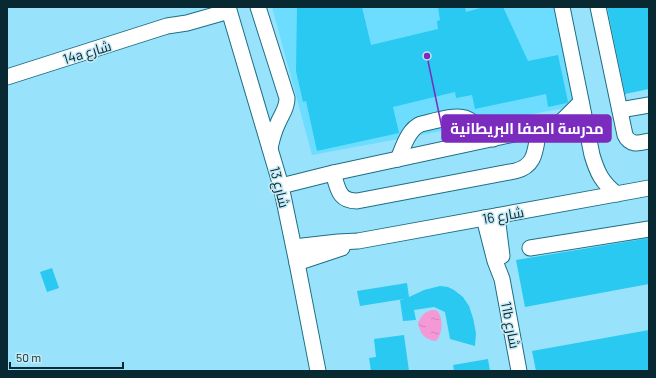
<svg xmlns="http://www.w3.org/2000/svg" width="656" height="378" font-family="Barlow,Cairo,sans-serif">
<defs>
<pattern id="water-ripples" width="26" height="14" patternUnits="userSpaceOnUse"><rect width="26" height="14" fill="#f498d6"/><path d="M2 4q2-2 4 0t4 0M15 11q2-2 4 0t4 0" fill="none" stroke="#d083b8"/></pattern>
</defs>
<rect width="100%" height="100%" fill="#98e3fb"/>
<!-- built -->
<path fill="#6dddff" d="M272 7H556L581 105 312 155Z"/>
<!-- water -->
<path fill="url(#water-ripples)" d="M432 310C434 310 437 310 438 312 443 318 443 335 436 341 425 340 420 334 418 323 421 316 424 312 432 310Z"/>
<!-- building -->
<g fill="#29c9f1">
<path d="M297 7H362L371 45 438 29 437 21 440 20 438 7H465L466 12 484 7H503L528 61 558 55 568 102 567 103 548 107 546 94 475 109 472 95 456 98 455 92 393 107 399 133 317 151 306 101 303 102 296 71Z"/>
<path d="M607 7H649V89L625 94Z"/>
<path d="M649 238V284L525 307 516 260Z"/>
<path d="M52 268 59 288 47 292 40 272Z"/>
<path d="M407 283 409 297 424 290 440 286 448 287 454 290 463 297 469 306 473 318 476 333 475 346 450 339 445 312 434 307 414 310 416 320 403 321 400 300 404 299 360 306 357 291Z"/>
<path d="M649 330V371H536L532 351Z"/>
<path d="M404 335 409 371H371L369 358 376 357 374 339Z"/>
<path d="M488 359 490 371H454L453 365Z"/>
</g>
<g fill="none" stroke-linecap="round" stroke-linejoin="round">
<defs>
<g id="minor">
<path d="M228 7 281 186 297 263 318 371"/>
<path d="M258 7 287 98C287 109 282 113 278 123 274 131 272 139 270 148"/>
<path d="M562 7 592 155C597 172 602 183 617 194"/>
<path d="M598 7 625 135C630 146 639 143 649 141"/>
<path d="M7 77 167 26 187 23 229 11"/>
<path d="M620 110 649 105"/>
<path d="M556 125C568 126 578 129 588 135"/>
<path d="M398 159C403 148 408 129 421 124 431 122 455 114 465 118 473 120 486 133 493 139"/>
<path d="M333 173C338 188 338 201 357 201L515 171C537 166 535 148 539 129"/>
<path d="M281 186 333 173 556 125 564 119 581 102"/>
<path d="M497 216 502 256"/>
<path d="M484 218 495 261 502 279 519 371"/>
<path d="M294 247 338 242 358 241 649 188"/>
<path d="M530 248 649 229"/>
<path d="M297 263 342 248"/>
</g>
</defs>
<!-- minor casing -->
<use href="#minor" stroke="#1e6e84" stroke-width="17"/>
<!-- minor -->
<use href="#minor" stroke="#fff" stroke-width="15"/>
</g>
<g text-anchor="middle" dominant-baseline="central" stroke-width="3" stroke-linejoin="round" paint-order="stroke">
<!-- street labels -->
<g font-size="14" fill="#082932" stroke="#c6eaf6">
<text transform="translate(87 52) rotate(-17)">14a شارع</text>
<text transform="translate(280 187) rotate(76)">شارع 13</text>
<text transform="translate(503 215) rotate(-10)">شارع 16</text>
<text transform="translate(511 325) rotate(79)">11b شارع</text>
</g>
</g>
<!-- callouts -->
<path fill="none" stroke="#7b2cbf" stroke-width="1.5" d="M427 56L442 128"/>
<circle fill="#7b2cbf" stroke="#c6eaf6" stroke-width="1.5" cx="427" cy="56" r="4"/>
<rect fill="#7b2cbf" stroke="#7b2cbf" stroke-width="1.5" x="442" y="115" width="169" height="27" rx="4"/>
<g font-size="15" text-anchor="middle" font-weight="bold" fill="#fff">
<text x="527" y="134">مدرسة الصفا البريطانية</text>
</g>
<!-- border -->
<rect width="656" height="378" fill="none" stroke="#082932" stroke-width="16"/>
<!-- scale -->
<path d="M10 362v6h113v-6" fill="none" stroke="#082932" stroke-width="2"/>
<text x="16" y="362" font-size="12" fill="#082932" stroke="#c6eaf6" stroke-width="3" paint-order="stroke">50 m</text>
</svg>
